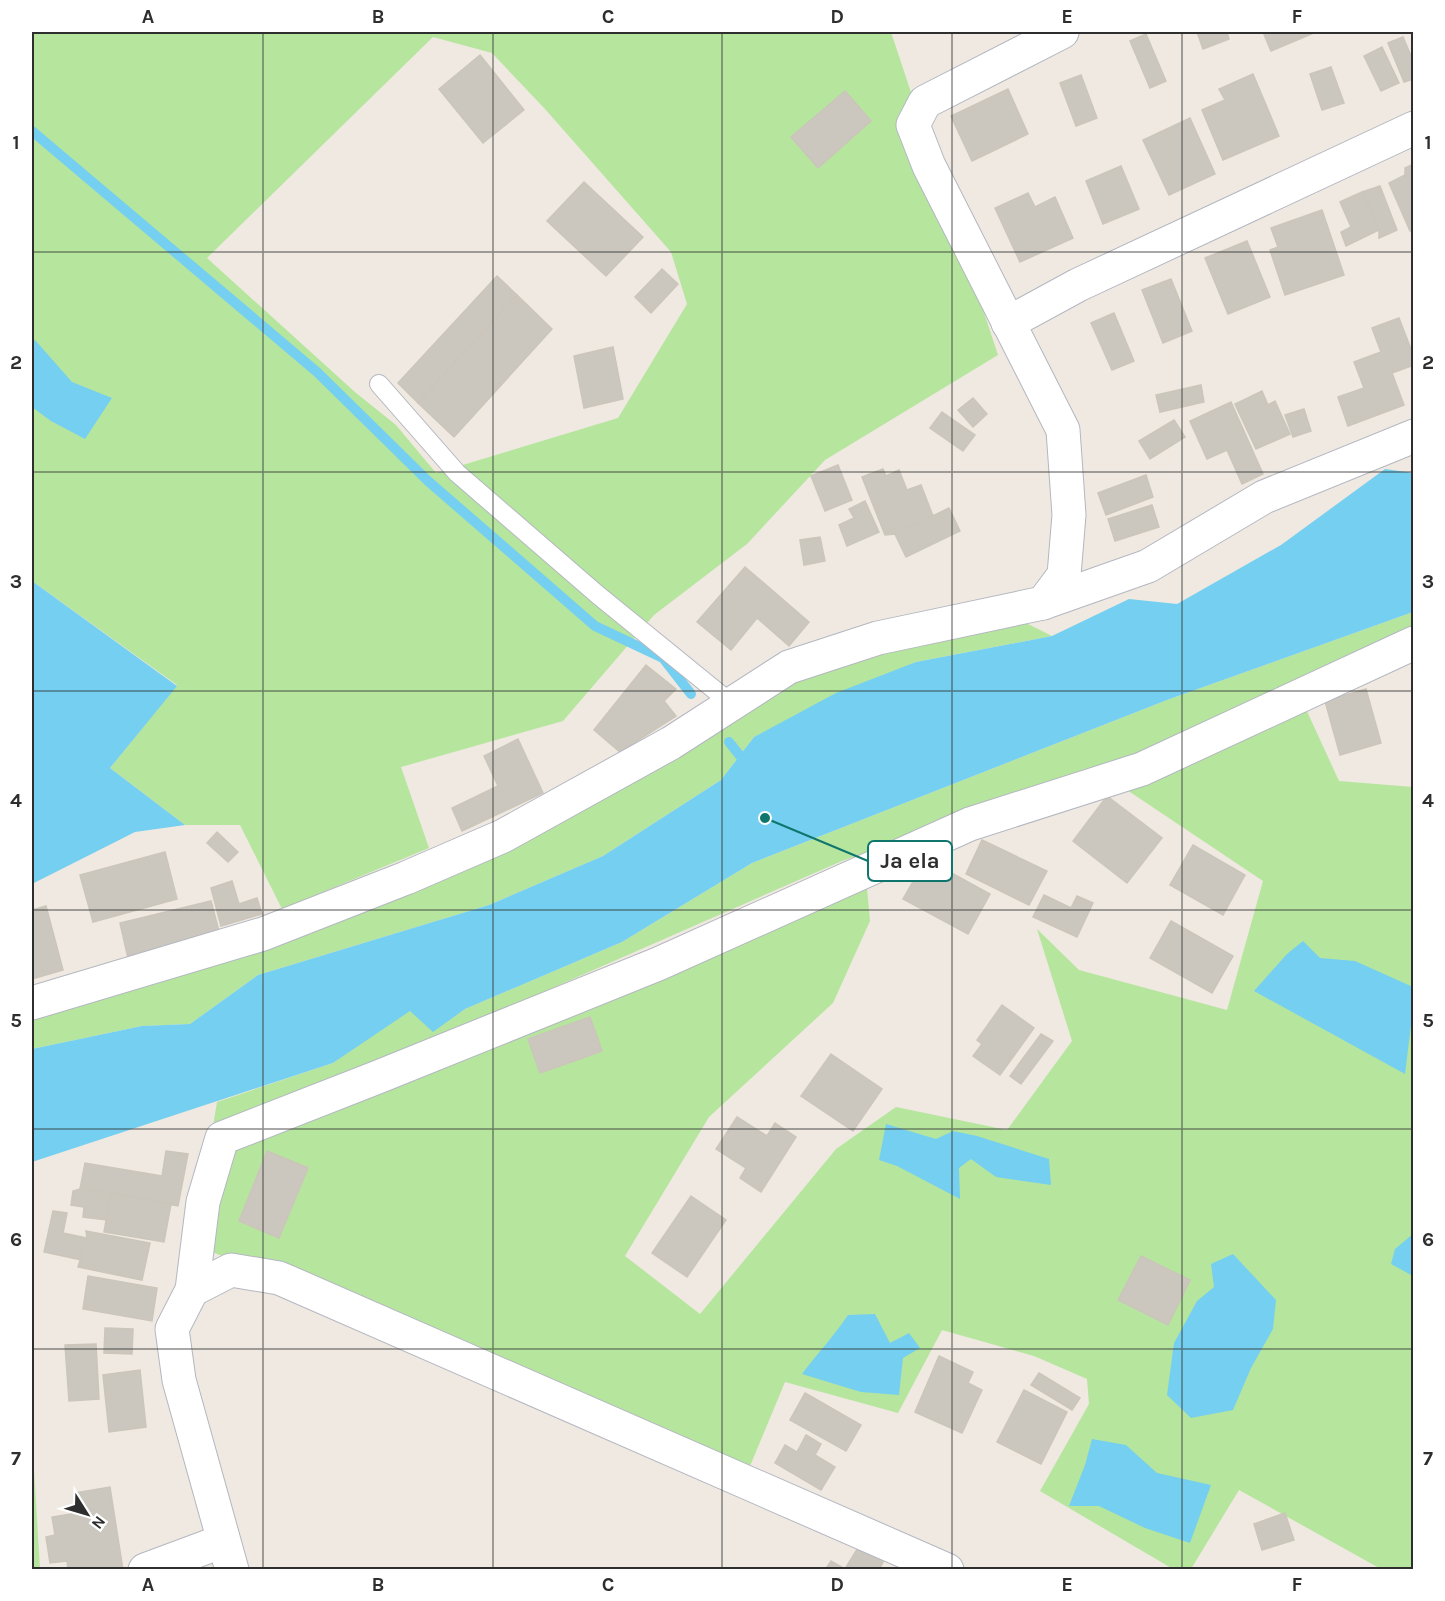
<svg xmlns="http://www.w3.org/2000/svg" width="1445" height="1601" font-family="Karla,sans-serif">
<rect width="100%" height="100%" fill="#efe9e1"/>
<!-- green -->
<g fill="#b6e59e" fill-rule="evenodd">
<path d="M32 32H891L998 355 825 460 747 544 654 615 563 721 401 767 429 848 282 909 240 825H185L110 768 177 685 32 581ZM433 37 492 53 545 109 671 252 687 304 618 418 436 473 396 425 356 393 207 258Z"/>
<path d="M1413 612V631L1118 764 842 861 211 1138 217 1102 333 1063 410 1010 433 1031 465 1009 622 942 752 863 1167 700Z"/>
<path d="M1020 620 1052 636 916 662 754 737 721 780 603 856 489 905 258 975 190 1024 142 1026 32 1049V1013L258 946 762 701 806 677 888 650Z"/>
<path d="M1305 707 1339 781 1413 787V1569H1381L1239 1490 1191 1569H1173L1040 1491 1089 1404 1087 1379 1034 1356 942 1330 898 1413 785 1382 750 1466 212 1252 231 1142 867 888 870 921 833 1003 709 1117 625 1256 700 1314 836 1149 896 1107 1007 1130 1072 1041 1037 929 1079 970 1227 1010 1263 881 1127 790Z"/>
<path d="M32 1436 40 1569H32Z"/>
</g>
<!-- water -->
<g fill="#75cff0">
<path d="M35 340 72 382 112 398 85 439 51 421 32 407V341Z"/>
<path d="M1385 469 1413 473V612L1167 700 752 863 622 942 465 1009 433 1032 410 1011 333 1063 32 1162V1049L142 1026 190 1024 258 975 489 905 603 856 721 780 754 737 836 693 916 662 1052 636 1129 599 1177 604 1281 545Z"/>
<path d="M32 581 177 686 110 768 185 825 135 832 32 884Z"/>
<path d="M1303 941 1320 958 1355 961 1413 987V1023L1411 1025 1405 1074 1254 991 1287 954Z"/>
<path d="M886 1124 936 1139 953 1131 977 1136 1049 1159 1051 1185 996 1177 971 1159 959 1168 960 1199 897 1166 879 1160Z"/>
<path d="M1413 1234H1414L1413 1276 1391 1264 1395 1249Z"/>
<path d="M1233 1254 1276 1300 1273 1329 1251 1368 1233 1410 1191 1418 1167 1395 1174 1343 1197 1301 1214 1287 1211 1264Z"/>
<path d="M875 1314 890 1343 909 1333 920 1348 903 1358 899 1395 861 1392 802 1374C817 1354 834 1336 848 1315Z"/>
<path d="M1092 1439 1126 1445 1157 1473 1211 1485 1190 1543 1145 1528 1099 1506H1069L1085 1465Z"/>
</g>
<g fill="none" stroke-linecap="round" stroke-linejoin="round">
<!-- stream -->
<g stroke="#75cff0" stroke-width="10">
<path d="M32 131 317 372 428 481 595 626 663 658 691 694"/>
<path d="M729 742 749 767"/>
</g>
</g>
<!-- building -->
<g fill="#cbc7bf" stroke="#cbc5ba" stroke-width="1.5">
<path d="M1197 32H1227L1229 39 1203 49Z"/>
<path d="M1263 32H1316L1271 51Z"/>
<path d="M1146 34 1166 81 1150 88 1130 41Z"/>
<path d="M1403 37 1414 63V79L1404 82 1388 43Z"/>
<path d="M1382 47 1399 83 1381 91 1364 56Z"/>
<path d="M480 55 524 110 483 143 439 89Z"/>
<path d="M1331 67 1344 103 1322 110 1310 74Z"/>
<path d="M1253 74 1279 136 1223 160 1202 110 1225 100 1219 89Z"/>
<path d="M1081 75 1097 118 1076 126 1060 83Z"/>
<path d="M1008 89 1028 134 972 161 951 116Z"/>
<path d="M845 91 871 121 818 168 791 137Z"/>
<path d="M1190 118 1215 174 1169 195 1143 140Z"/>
<path d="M1414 164V229L1410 231 1389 183 1405 175V168Z"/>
<path d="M1121 166 1139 209 1103 224 1086 181Z"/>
<path d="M584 182 643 237 606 276 547 221Z"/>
<path d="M1380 186 1397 230 1379 238V230L1362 192Z"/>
<path d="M1362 192 1379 230 1346 246 1341 232 1351 227 1340 202Z"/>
<path d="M1028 193 1035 207 1055 197 1073 238 1020 262 995 208Z"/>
<path d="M1322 210 1344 275 1285 295 1270 250 1278 247 1271 228Z"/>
<path d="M1247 241 1270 297 1228 314 1205 258Z"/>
<path d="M662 269 678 284 651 313 635 297Z"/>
<path d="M497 276 517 295 418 403 398 383Z"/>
<path d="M1171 279 1192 331 1163 343 1142 290Z"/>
<path d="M517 295 552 329 454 437 418 403Z"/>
<path d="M1114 313 1134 361 1112 370 1091 323Z"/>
<path d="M1399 318 1414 357V365L1392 373 1404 405 1348 426 1338 397 1364 388 1354 362 1381 352 1372 328Z"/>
<path d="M613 347 623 399 584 408 574 356Z"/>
<path d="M1201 385 1204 402 1160 412 1156 395Z"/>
<path d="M1262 391 1268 405 1275 401 1290 434 1256 449 1235 404Z"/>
<path d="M973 398 987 414 973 427 958 410Z"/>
<path d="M1231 402 1263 474 1242 484 1227 450 1207 459 1190 421Z"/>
<path d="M1304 409 1311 431 1293 437 1285 415Z"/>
<path d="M942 412 975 435 963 451 930 428Z"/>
<path d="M1174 420 1185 437 1150 459 1139 441Z"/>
<path d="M838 465 852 500 825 511 811 476Z"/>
<path d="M883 469 886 476 899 470 907 490 921 485 933 516 895 534 885 535 862 477Z"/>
<path d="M1146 475 1153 497 1106 515 1098 493Z"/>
<path d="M865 501 879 532 847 546 839 525 854 518 849 509Z"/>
<path d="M1152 505 1159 527 1115 541 1108 519Z"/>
<path d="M949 508 960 531 906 557 895 534Z"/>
<path d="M820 537 825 561 804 565 800 540Z"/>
<path d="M745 567 809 622 789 646 757 618 731 650 697 622Z"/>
<path d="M646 665 676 689 664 701 676 716 620 752 594 730Z"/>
<path d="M1366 689 1381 743 1340 755 1325 701Z"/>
<path d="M518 739 543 793 462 831 452 808 498 786 484 756Z"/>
<path d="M1107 796 1162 838 1127 883 1073 841Z"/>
<path d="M217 832 238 852 228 862 207 843Z"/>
<path d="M982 840 1047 871 1029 905 966 874Z"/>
<path d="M1193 845 1245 875 1223 915 1170 885Z"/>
<path d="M165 852 177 899 93 922 80 875Z"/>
<path d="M926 859 990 894 968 934 903 899Z"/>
<path d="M232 881 239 904 257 898 262 914 221 926 211 888Z"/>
<path d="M1044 895 1071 908 1077 896 1093 903 1077 937 1033 917Z"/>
<path d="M211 901 220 935 128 958 120 923Z"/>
<path d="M46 906 63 970 32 979V910Z"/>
<path d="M1171 921 1233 956 1212 993 1150 958Z"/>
<path d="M1002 1005 1034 1028 1000 1075 973 1056 982 1044 977 1040Z"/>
<path d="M590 1017 602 1051 540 1073 528 1039Z"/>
<path d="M1041 1034 1053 1041 1021 1084 1010 1076Z"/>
<path d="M831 1054 882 1089 853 1131 801 1096Z"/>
<path d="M737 1117 767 1136 775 1123 796 1137 761 1192 740 1178 746 1168 716 1149Z"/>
<path d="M166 1151 188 1154 178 1206 80 1189 85 1163 162 1176Z"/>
<path d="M267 1151 308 1168 279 1238 239 1221Z"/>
<path d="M80 1189 111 1193 107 1220 83 1217 84 1207 71 1205 73 1191Z"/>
<path d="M111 1193 171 1204 164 1242 104 1232Z"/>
<path d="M691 1196 726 1220 687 1277 652 1253Z"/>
<path d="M53 1211 67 1213 63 1233 87 1238 82 1260 44 1252Z"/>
<path d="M86 1231 150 1243 142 1280 78 1267 87 1238Z"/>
<path d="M1141 1256 1190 1280 1168 1325 1118 1300Z"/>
<path d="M88 1276 157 1288 152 1321 83 1309Z"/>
<path d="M105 1328 133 1329 132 1354 104 1353Z"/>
<path d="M96 1344 99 1399 69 1401 65 1345Z"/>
<path d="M939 1356 973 1372 968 1383 982 1390 962 1433 915 1412Z"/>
<path d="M140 1370 146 1427 109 1432 103 1375Z"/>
<path d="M1039 1373 1080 1398 1072 1410 1031 1385Z"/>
<path d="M1024 1390 1067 1412 1041 1464 997 1442Z"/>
<path d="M805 1393 861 1425 846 1451 790 1420Z"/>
<path d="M806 1435 821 1444 815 1455 835 1467 821 1490 775 1463 785 1445 797 1452Z"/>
<path d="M110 1487 123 1570H68L67 1561 50 1563 46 1537 55 1535 52 1517 77 1513 74 1493Z"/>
<path d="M1285 1513 1294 1540 1262 1550 1254 1524Z"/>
<path d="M859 1546 883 1562 879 1570H825L831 1561 845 1569Z"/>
</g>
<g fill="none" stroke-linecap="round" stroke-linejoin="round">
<defs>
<path id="service" d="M379 384 457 473 598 595 732 704"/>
<g id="minor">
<path d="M1008 323 1078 285 1414 128"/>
<path d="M1043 603 1064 575 1069 515 1063 430 929 166 913 125 925 102 1062 32"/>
<path d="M32 1003 263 934 406 878 503 836 671 743 789 667 878 638 1043 603 1148 566 1264 497 1414 436"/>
<path d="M192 1290 231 1270 279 1278 947 1570"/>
<path d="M145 1570 223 1541"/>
<path d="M232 1570 179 1380 172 1329 192 1290 203 1202 222 1138 378 1077 658 964 970 824 1142 769 1414 643"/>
</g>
</defs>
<!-- service casing -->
<use href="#service" stroke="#b4b7c1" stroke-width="20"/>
<!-- minor casing -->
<use href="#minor" stroke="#b4b7c1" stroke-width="35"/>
<!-- service -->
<use href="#service" stroke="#fff" stroke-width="18"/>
<!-- minor -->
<use href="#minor" stroke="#fff" stroke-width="33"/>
</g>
<!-- grid -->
<path fill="none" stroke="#2e2e2e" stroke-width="1.5" stroke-opacity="0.55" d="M263 32V1570M493 32V1570M722 32V1570M952 32V1570M1182 32V1570M32 252H1414M32 472H1414M32 691H1414M32 910H1414M32 1129H1414M32 1349H1414"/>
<!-- callouts -->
<path fill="none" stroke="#0f766e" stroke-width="2" d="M765 818L868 861"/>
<circle fill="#0f766e" stroke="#fff" stroke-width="2" cx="765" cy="818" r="6"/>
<rect fill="#fff" stroke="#0f766e" stroke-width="2" x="868" y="841" width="84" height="40" rx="6"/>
<g font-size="22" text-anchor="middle" font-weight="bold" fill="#2e2e2e">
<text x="910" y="868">Ja ela</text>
</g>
<!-- border -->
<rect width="1445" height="1601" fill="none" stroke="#ffffff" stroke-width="66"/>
<!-- north arrow -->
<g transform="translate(87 1514) rotate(127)" stroke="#ffffff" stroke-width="4.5" paint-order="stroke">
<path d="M0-4.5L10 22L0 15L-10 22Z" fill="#2e2e2e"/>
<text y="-9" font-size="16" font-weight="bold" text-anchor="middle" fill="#2e2e2e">N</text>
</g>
<rect x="33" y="33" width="1379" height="1535" fill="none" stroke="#2e2e2e" stroke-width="2"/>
<g font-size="20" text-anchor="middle" font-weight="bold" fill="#2e2e2e">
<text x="148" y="23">A</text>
<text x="378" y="23">B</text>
<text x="608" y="23">C</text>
<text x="837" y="23">D</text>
<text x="1067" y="23">E</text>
<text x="1297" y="23">F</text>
<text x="16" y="149">1</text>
<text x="1428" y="149">1</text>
<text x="16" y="369">2</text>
<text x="1428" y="369">2</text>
<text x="16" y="588">3</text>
<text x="1428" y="588">3</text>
<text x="16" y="807">4</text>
<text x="1428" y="807">4</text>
<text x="16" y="1027">5</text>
<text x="1428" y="1027">5</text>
<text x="16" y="1246">6</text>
<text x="1428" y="1246">6</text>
<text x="16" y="1465">7</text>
<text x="1428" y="1465">7</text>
<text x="148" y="1591">A</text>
<text x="378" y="1591">B</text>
<text x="608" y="1591">C</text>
<text x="837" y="1591">D</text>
<text x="1067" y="1591">E</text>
<text x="1297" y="1591">F</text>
</g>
</svg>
